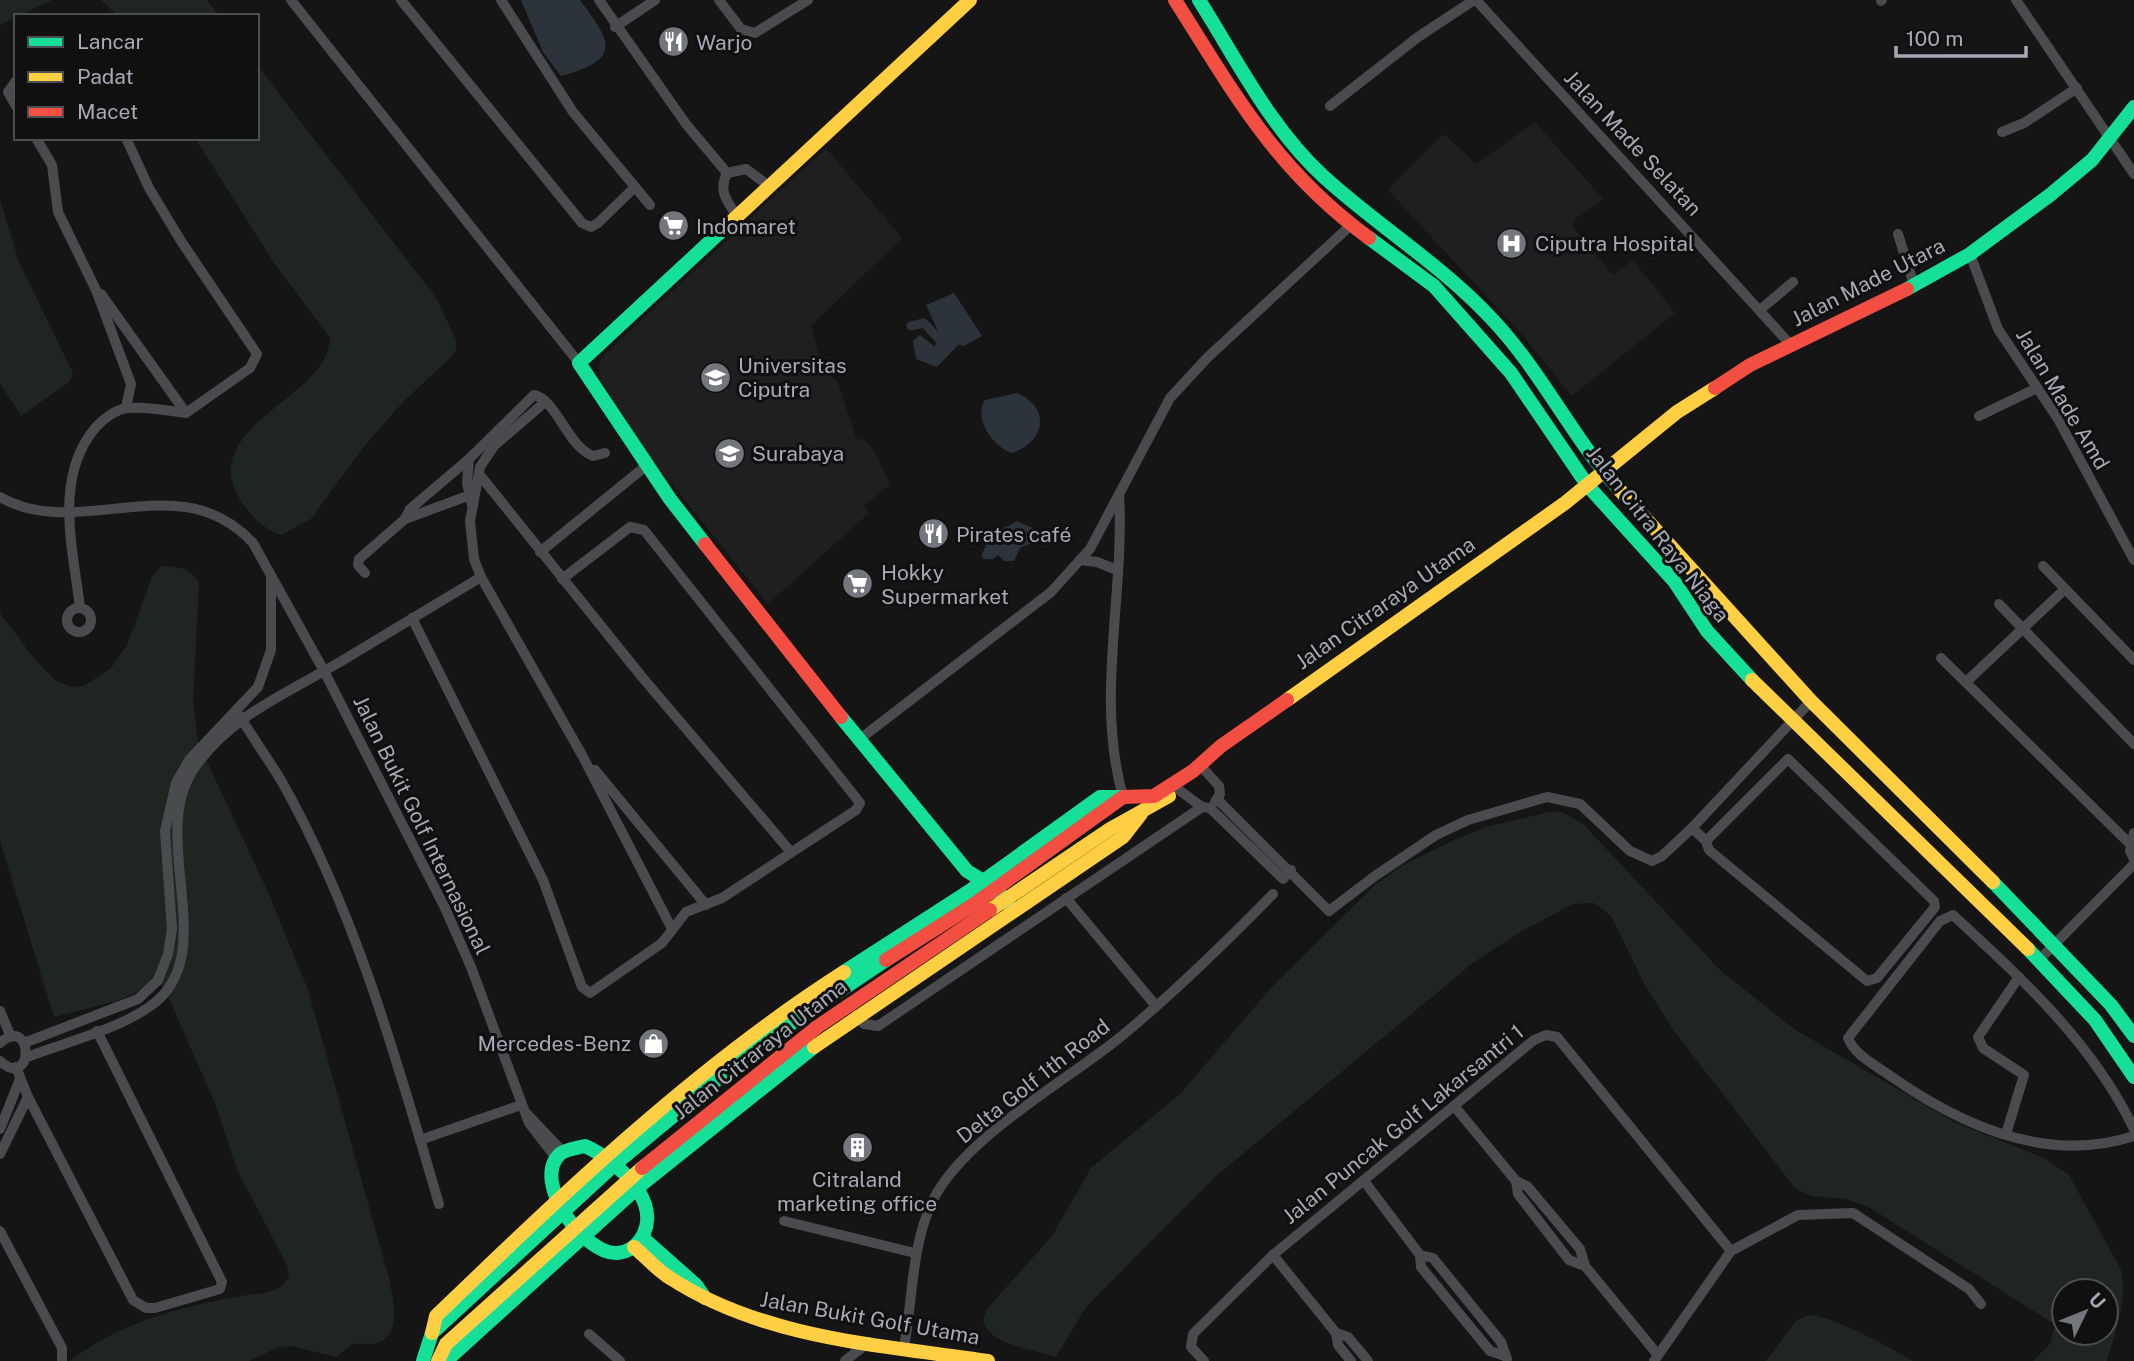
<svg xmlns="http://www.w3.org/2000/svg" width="2134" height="1361" font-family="'Public Sans',sans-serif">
<rect width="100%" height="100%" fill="#151516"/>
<!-- built -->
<g fill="#1f1f21">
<path d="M1535 122 1603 199 1575 219 1573 227 1613 275 1633 260 1675 313 1572 396 1525 338 1388 190 1444 134 1476 164Z"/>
<path d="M826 148 902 238 811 326 824 374 837 380 857 441 863 438 874 450 890 484 864 506 869 513 768 604 650 457 601 381 599 372 600 360 607 352Z"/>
</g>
<!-- green -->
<g fill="#1f2621" fill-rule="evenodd">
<path d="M0 0H52L0 25Z"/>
<path d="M101 0H207L219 16H118Z"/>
<path d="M257 65 437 299 456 340V350L449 359 402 403 362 449 311 519 281 535C265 530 250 515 241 501 193 426 329 399 330 338L274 263 195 138H257Z"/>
<path d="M0 200 19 262 73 373 69 382 21 416 0 383Z"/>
<path d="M166 566 186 569 199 581 193 702 198 742 268 892 308 990 389 1278C392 1297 403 1331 380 1342 372 1346 361 1342 352 1344L337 1357 290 1346 277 1348 249 1361H70C119 1322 186 1305 247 1295 263 1293 282 1293 289 1276L287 1265 237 1170 216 1106 165 989 159 982 117 1001 54 1017 0 841V613L36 661 56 681 72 687 84 686 111 668 127 645 152 577 160 567Z"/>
<path d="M1549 812H1562L1583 824 1721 971 1794 1029 1954 1122 2044 1158 2069 1175 2121 1270C2128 1301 2115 1331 2107 1361H2033L2049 1345 2056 1325 1867 1206 1845 1199 1811 1196 1795 1188 1672 1028 1645 985 1611 916 1594 903 1573 904 1522 931 1474 962 1215 1177 1086 1307 1056 1357C1036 1350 989 1345 983 1321L987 1309 1052 1236 1091 1168 1180 1094 1271 988 1376 884 1405 864 1450 842 1486 827ZM2064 1291H2106V1333H2064Z"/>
<path d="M1808 1315C1833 1315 1890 1348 1913 1361H1766L1796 1321Z"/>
</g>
<!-- water -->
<g fill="#2d333a">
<path d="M521 0H580C612 43 622 59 561 76L543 52Z"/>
<path d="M954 293 982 336 964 346 958 345 937 367 916 359 913 341 920 335 935 347 938 331 926 305Z"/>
<path d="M1017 393C1052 408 1045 443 1011 453 993 445 973 420 985 400Z"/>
<path d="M1017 521 1037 530V541L1020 548 1014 561H1004L998 555 993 559H983L982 554 987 543 975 542 974 536 992 534Z"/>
</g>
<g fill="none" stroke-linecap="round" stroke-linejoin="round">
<!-- canal -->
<path stroke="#2d333a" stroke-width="9" d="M911 326 924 323 939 339"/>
<!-- street -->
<g stroke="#4a4b4e" stroke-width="10">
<path d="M291 0 579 363"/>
<path d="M401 0 582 223 591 227 598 223 635 187"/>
<path d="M501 0 573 112 650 205"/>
<path d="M599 0 686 124 727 173"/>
<path d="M719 0 741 29 755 33 808 0"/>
<path d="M1476 0 1790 344"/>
<path d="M2016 0 2134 174"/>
<path d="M1881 1 1882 0"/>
<path d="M615 27 655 0"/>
<path d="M16 81 8 92 16 106"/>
<path d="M1330 106 1418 37 1474 0"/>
<path d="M2002 132 2024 123 2077 88"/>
<path d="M36 138 52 165 58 212 96 290 131 384 126 408"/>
<path d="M737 216C727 201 718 191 727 173L746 169 769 186"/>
<path d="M1898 234 1914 285"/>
<path d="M1970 254 1998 329 2058 419 2134 560"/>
<path d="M101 294 186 413"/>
<path d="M1761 309 1793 282"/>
<path d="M1979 416 2035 389"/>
<path d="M469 459 410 509 405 519 473 494"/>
<path d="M479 474 642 677 790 851"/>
<path d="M1119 494C1125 596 1095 696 1123 797"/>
<path d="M0 497C80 543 179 463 253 543L324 671 445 908 471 967 529 1123 556 1158"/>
<path d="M472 505 467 483 469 459 534 395C556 399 568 447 593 456L605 453"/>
<path d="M540 552 646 466"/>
<path d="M1080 560 1097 562 1117 570"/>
<path d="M2043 566 2134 660"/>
<path d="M365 573 358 565 359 559 405 519"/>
<path d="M481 577 582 755 672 929"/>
<path d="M1999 604 2134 744"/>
<circle cx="79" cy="620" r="12"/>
<path d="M80 608C73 548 53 477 96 427 103 419 116 409 128 408 146 406 168 411 186 413L250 368 257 354 181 241 149 188 126 138"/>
<path d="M412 618 543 880 582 987 590 993 662 943 686 912 722 898 856 810 860 803 644 530 630 527 562 579"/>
<path d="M1941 658 2130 844"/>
<path d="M1966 682 2065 589"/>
<path d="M239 715C253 738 269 760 282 782 356 913 397 1061 439 1204"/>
<path d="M860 739 1051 592 1090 549 1170 398 1208 357 1351 225"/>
<path d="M1200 765 1219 786 1220 794 1215 802"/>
<path d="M595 770 706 905"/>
<path d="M1179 790 1202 807 1210 808 1283 879 1291 870"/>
<path d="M1217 799 1329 911 1375 876 1436 835 1468 820 1547 797 1580 804 1630 851 1652 861 1662 856 1692 828 1811 701"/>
<path d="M1692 828 1706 841 1709 850 1867 981 1877 978 1935 907 1934 901 1788 759 1706 841"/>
<path d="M2134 833 2130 851 2134 859"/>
<path d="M1066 898 1156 1006"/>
<path d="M2039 960 2134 864"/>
<path d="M0 1011 11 1037"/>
<path d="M856 1015 864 1024 878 1026 1202 807"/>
<path d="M0 1043C34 1013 34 1092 0 1061"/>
<path d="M24 1043 138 999 158 980 168 954 172 929 165 831 176 783 189 760 258 687 271 650V579"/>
<path d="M27 1057C66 1042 114 1031 149 1007 225 956 145 837 195 767 232 715 287 693 340 662 387 634 434 605 481 577L474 559 470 521 480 467 494 446 545 402"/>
<path d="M16 1067 28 1097 133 1300 146 1308H155L220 1289 222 1282 97 1031"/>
<path d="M1455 1107 1516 1181 1527 1186 1580 1249 1585 1266 1658 1355"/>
<path d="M527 1114 563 1152"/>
<path d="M0 1129 20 1079"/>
<path d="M2134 1129C2092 1042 2023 980 1953 915L1940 921 1848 1038C1855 1056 1877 1066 1892 1077 1962 1126 2049 1164 2134 1136"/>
<path d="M2006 1134 2024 1075 1983 1048 1978 1037 2019 977"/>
<path d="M420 1140 521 1105"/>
<path d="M0 1154 28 1097"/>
<path d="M1364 1181 1420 1255 1421 1267 1490 1351 1505 1356"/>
<path d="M1516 1181 1518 1194 1569 1260 1585 1266"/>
<path d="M784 1221 915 1253"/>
<path d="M0 1231 62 1348V1361"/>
<path d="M1273 1255 1336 1333 1348 1337 1368 1361"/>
<path d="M1420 1255 1433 1258 1501 1342 1507 1359"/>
<path d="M1336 1333 1338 1345 1351 1361"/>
<path d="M589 1334 620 1361"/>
<path d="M904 1347C913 1299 911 1248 932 1202 962 1139 1063 1083 1118 1039 1173 994 1223 945 1273 894"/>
<path d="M845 1361 869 1342"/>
<path d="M1204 1361 1191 1347 1193 1334 1273 1255 1534 1040 1546 1035 1557 1037 1731 1251"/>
<path d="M1654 1361 1731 1251 1798 1215 1853 1213 1969 1289 1981 1304"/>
</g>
<!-- fast -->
<g stroke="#16e098" stroke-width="14">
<path d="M1199 0C1237 60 1271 129 1324 177 1378 226 1440 264 1490 317 1540 369 1570 434 1617 487"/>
<path d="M1369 238 1434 286 1511 373 1588 486 1674 581 1707 631 1752 680"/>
<path d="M1907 289 1970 254 2050 195 2092 160 2134 107"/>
<path d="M705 544 670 499 579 363 731 222"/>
<path d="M841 717 967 871 995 888 1013 910"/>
<path d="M1993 882 2111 1005 2134 1036"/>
<path d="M2028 949 2095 1020 2134 1077"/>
<path d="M844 972 968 892 1100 797H1123"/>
<path d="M585 1146C616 1160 666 1203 640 1240 635 1247 627 1252 618 1253 585 1256 530 1181 560 1154 566 1149 577 1148 585 1146Z"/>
<path d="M643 1238 696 1285 705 1298"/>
<path d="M423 1361 432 1333 614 1165 759 1045 886 960"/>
<path d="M446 1361 636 1189 814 1047"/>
</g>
<!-- slow -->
<g stroke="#ffcf43" stroke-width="14">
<path d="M731 222 970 0"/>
<path d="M1617 487 1811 701 1993 882"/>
<path d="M1752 680 2028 949"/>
<path d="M1287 700 1565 503 1677 412 1715 388"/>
<path d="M990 910 1110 829 1169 796"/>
<path d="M814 1047 1123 837 1141 814"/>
<path d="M634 1247C646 1257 657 1270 670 1278 764 1339 881 1345 988 1361"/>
<path d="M432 1333 436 1316C564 1193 694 1068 844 972"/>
<path d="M438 1361 446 1344 642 1168"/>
</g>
<!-- jam -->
<g stroke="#f24e42" stroke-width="14">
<path d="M1175 0C1235 95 1276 170 1369 238"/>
<path d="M1715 388 1750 365 1907 289"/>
<path d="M705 544 841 717"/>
<path d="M886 960 973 905 1123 797 1154 796 1193 771 1221 746 1287 700"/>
<path d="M642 1168 817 1027 990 910"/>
</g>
</g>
<!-- icons -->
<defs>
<symbol id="restaurant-disc" viewBox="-11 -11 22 22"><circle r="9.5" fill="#74767e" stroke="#101011"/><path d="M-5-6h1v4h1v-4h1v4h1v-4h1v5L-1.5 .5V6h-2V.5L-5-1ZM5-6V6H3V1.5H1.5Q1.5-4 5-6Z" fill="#fff"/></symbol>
<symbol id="supermarket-disc" viewBox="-11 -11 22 22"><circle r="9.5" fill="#74767e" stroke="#101011"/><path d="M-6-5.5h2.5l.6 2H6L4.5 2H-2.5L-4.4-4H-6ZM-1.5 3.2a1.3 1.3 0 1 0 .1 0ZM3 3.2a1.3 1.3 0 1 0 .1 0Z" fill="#fff"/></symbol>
<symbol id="hospital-disc" viewBox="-11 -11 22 22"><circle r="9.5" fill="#74767e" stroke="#101011"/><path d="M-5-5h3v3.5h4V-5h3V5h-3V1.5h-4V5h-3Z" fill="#fff"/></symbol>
<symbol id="university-disc" viewBox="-11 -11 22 22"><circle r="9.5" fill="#74767e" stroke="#101011"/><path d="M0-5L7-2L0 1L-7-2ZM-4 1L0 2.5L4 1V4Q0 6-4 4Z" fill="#fff"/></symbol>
<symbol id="shop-disc" viewBox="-11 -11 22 22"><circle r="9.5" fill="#74767e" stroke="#101011"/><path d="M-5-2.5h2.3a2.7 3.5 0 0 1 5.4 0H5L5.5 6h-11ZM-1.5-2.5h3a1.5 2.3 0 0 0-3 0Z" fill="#fff"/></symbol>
<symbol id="building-disc" viewBox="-11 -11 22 22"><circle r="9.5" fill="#74767e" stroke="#101011"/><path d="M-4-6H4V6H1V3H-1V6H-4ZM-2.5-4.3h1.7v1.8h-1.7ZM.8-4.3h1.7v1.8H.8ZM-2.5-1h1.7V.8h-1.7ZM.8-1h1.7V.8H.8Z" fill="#fff"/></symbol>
</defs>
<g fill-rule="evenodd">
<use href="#restaurant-disc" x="656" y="24" width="35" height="35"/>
<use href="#supermarket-disc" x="656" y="208" width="35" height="35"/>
<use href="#hospital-disc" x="1494" y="226" width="35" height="35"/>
<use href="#university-disc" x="698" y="360" width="35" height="35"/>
<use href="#university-disc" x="712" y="436" width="35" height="35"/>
<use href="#restaurant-disc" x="916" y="516" width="35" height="35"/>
<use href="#supermarket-disc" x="840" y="566" width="35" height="35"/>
<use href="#shop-disc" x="636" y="1026" width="35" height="35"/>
<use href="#building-disc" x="840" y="1130" width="35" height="35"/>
</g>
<g text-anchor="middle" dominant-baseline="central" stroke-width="6" stroke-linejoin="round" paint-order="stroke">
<!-- poi labels -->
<g font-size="21" fill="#a7aab6" stroke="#101011" text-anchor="start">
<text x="696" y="42">Warjo</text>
<text x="696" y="226">Indomaret</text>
<text x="1535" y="243">Ciputra Hospital</text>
<text x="738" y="365">Universitas<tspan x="738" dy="24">Ciputra</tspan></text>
<text x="752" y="453">Surabaya</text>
<text x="956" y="534">Pirates café</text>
<text x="881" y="572">Hokky<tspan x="881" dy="24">Supermarket</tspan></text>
<text x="631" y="1043" text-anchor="end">Mercedes-Benz</text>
<text x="857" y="1179" text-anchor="middle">Citraland<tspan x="857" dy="24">marketing office</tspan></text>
</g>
<!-- street labels -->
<g font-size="21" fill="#a7aab6" stroke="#101011">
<text transform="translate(1633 143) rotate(47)">Jalan Made Selatan</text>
<text transform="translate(1868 282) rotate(-27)">Jalan Made Utara</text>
<text transform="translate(2063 399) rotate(59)">Jalan Made Amd</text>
<text transform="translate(1658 534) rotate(52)">Jalan Citra Raya Niaga</text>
<text transform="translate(1385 603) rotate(-35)">Jalan Citraraya Utama</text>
<text transform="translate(422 825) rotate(64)">Jalan Bukit Golf Internasional</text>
<text transform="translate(760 1049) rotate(-38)">Jalan Citraraya Utama</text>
<text transform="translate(1033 1081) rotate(-38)">Delta Golf 1th Road</text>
<text transform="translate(1403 1124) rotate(-39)">Jalan Puncak Golf Lakarsantri 1</text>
<text transform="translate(870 1318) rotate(10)">Jalan Bukit Golf Utama</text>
</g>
</g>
<!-- legend -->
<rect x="14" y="14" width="245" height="126" fill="#101011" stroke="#4c4e53" stroke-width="2"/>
<rect x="28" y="37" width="35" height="10" fill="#16e098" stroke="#4c4e53" stroke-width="2"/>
<text x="77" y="49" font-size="21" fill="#a7aab6">Lancar</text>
<rect x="28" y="72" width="35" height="10" fill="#ffcf43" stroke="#4c4e53" stroke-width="2"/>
<text x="77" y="84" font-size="21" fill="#a7aab6">Padat</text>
<rect x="28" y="107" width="35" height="10" fill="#f24e42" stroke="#4c4e53" stroke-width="2"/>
<text x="77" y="119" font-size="21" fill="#a7aab6">Macet</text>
<!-- north arrow -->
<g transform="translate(2085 1312) rotate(47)"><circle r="33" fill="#101011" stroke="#4c4e53" stroke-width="2"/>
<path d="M0-5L12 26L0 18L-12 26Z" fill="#74767e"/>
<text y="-10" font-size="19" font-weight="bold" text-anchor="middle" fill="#a7aab6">U</text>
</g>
<!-- scale -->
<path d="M1896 46v10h130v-10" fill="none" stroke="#a7aab6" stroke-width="3.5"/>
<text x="1906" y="46" font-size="21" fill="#a7aab6" stroke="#101011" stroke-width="5" paint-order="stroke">100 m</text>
</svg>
